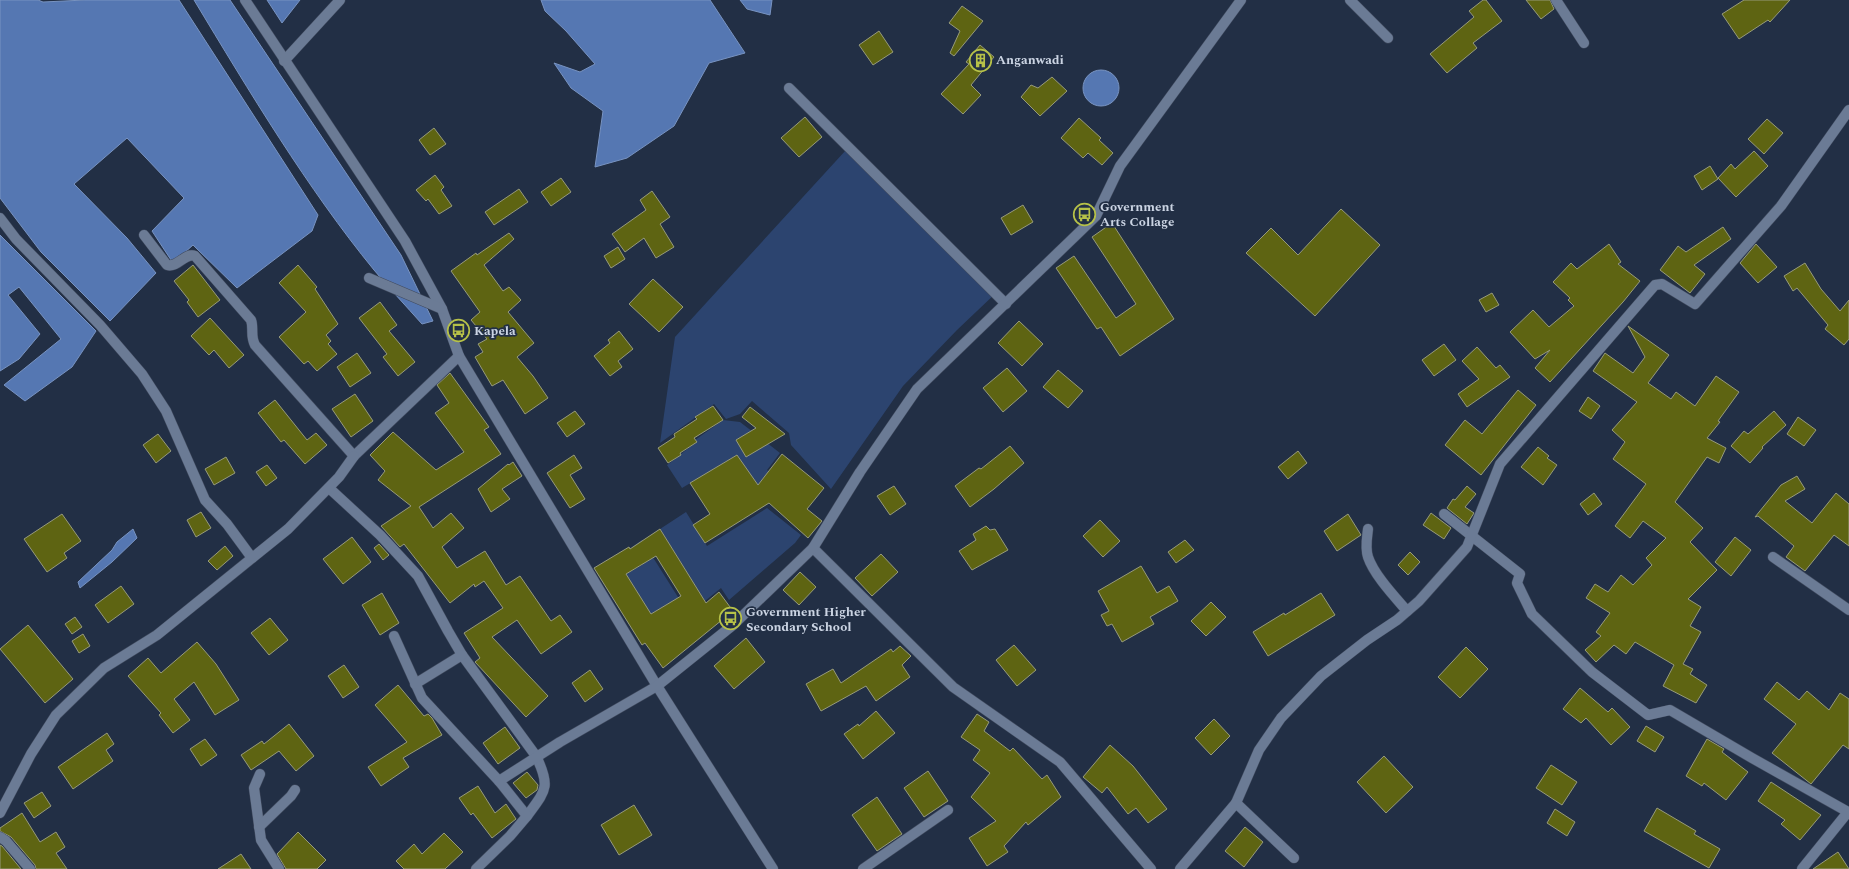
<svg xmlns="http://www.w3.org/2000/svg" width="1849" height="869" font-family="Spectral,serif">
<rect width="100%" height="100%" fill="#222f45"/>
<!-- green -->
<g fill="#2c446f">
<path d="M846 150 997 292 957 330 903 386 831 489 791 445 789 433 752 401 740 414 726 419 714 404 660 443 675 337Z"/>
<path d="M723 420 740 422 780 453 767 470 776 478 764 496 737 455 682 488 667 465C677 458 686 449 697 442L695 440Z"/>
<path d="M767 508 801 535 795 543 729 600 721 588 705 601 660 529 686 512 707 546Z"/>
<path d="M642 540 688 613 651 614 626 574 642 565 632 547Z"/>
</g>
<!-- water -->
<g fill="#5577b2" stroke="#7893c1">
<path d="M0 0H38L43 2 85 0H179L318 215 312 231 237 288 193 245 173 263 152 231 184 198 127 138 74 184 127 238 156 273 110 321 41 252 0 198Z"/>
<path d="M194 0H230L401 255 433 321 422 324C406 306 389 288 374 270 307 188 249 91 194 0Z"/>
<path d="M267 0H300L282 23Z"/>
<path d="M541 0H710L745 53 709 63 674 126 627 158 595 167 603 111 571 88 554 63 580 72 595 64 566 31 545 11Z"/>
<path d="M740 0H772L770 15 747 9Z"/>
<circle cx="1101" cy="88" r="18"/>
<path d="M0 235 96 331 72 367 25 401 4 385 61 339 19 287 8 295 40 334 19 359 0 371Z"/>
<path d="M133 529 137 538 112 562 80 588 78 582 112 550 117 542Z"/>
</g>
<!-- building -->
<g fill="#5e6412" stroke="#969a7b" fill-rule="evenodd">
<path d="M1483 0H1486L1502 21 1473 43 1477 48 1447 73 1430 54 1474 17 1469 11Z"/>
<path d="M1526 0H1550L1554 9 1541 19Z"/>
<path d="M1744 0H1790L1770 22 1768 20 1739 39 1722 14Z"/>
<path d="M962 6 983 21 954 56 950 53 960 31 949 23Z"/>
<path d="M879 31 893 52 873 65 859 45Z"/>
<path d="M980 45 994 57 971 85 981 95 963 114 941 94 969 64 966 62Z"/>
<path d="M1052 77 1067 91 1040 116 1021 97 1031 85 1038 88Z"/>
<path d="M805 117 822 137 799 157 781 138Z"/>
<path d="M1079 118 1101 138 1099 140 1113 153 1102 165 1088 153 1083 158 1061 138Z"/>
<path d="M1767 119 1783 133 1764 154 1748 139Z"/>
<path d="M434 128 446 144 430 155 419 140Z"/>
<path d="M1754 151 1768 166 1736 197 1718 178 1731 164 1735 169Z"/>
<path d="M1710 166 1718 179 1702 190 1694 176Z"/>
<path d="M435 175 444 187 441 190 452 206 439 214 428 199 426 201 416 190Z"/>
<path d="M561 178 571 192 551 206 541 192Z"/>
<path d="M519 189 528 202 494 225 485 212Z"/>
<path d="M652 191 670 217 660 224 674 247 656 258 644 238 625 252 612 234 646 210 640 200Z"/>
<path d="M1023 205 1033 222 1011 235 1001 218Z"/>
<path d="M1341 209 1380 245 1315 316 1246 253 1271 228 1298 255Z"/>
<path d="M1112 223 1174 319 1120 356 1101 327 1097 329 1056 268 1074 256 1116 318 1136 304 1092 237Z"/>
<path d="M1723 227 1731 239 1694 265 1705 274 1690 293 1660 270 1678 246 1686 252Z"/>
<path d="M509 233 514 239 484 265 503 291 509 287 521 300 508 312 534 343 517 357 533 376 548 398 525 414 503 380 492 386 475 357 483 352 478 344 487 339 471 320 480 312 451 271 476 253 477 255Z"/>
<path d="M1609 244 1621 262 1618 264 1640 281 1623 302 1550 382 1535 368 1550 350 1535 359 1510 332 1533 310 1549 327 1574 306 1568 300 1570 298 1553 282 1571 263 1577 269Z"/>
<path d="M1756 244 1777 267 1758 283 1740 263Z"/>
<path d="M618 247 625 259 611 268 604 256Z"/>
<path d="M1805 263 1821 289 1840 311 1849 300V339L1844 345 1825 329 1828 325 1797 288 1793 291 1784 276Z"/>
<path d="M193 265 220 300 198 317 187 302 189 300 174 281Z"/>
<path d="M298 265 317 287 315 289 338 324 326 335 331 341 328 344 337 354 317 371 308 361 304 364 279 337 306 312 279 283Z"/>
<path d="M653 279 683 307 659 332 629 304Z"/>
<path d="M1492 293 1499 305 1486 312 1479 300Z"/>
<path d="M380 302 397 325 389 331 415 362 398 376 383 357 387 354 359 318Z"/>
<path d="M210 318 244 355 229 368 214 350 209 355 191 336Z"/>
<path d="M1019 321 1043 344 1022 366 998 343Z"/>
<path d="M1628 326 1669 355 1648 383 1671 399 1676 392 1695 406 1716 376 1739 392 1718 421 1720 422 1707 438 1726 448 1719 463 1707 457 1675 502 1703 528 1690 542 1717 570 1688 599 1701 607 1690 626 1701 632 1683 664 1693 669 1690 674 1707 685 1696 703 1663 686 1674 665 1635 642 1626 654 1614 645 1596 662 1585 650 1601 636 1596 632 1610 613 1586 598 1595 584 1608 592 1621 575 1633 585 1652 565 1646 558 1666 538 1643 521 1630 538 1615 526 1646 484 1613 459 1625 442 1612 430 1637 402 1593 371 1605 353 1633 373 1645 357Z"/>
<path d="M619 331 633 349 618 361 622 367 610 376 594 356 610 343 608 340Z"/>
<path d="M1444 344 1456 360 1434 376 1422 360Z"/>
<path d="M1477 347 1496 368 1500 365 1510 377 1467 407 1458 394 1479 379 1462 361Z"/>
<path d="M357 353 371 373 350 387 337 367Z"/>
<path d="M1007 368 1027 391 1003 412 983 388Z"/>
<path d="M1058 370 1083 391 1068 408 1043 387Z"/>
<path d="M450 373 489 427 484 430 501 454 419 507 433 528 451 513 464 528 442 547 457 568 485 551 506 585 520 576 551 621 560 615 572 632 541 654 517 620 492 637 548 696 526 717 475 662 480 658 464 633 503 608 484 581 475 587 474 584 450 603 404 544 400 547 381 526 411 506 378 480 385 471 370 455 393 432 436 470 464 452 435 413 449 403 437 385Z"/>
<path d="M1518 390 1536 405 1481 475 1445 445 1465 420 1482 434Z"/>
<path d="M355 394 373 421 351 437 332 409Z"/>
<path d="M1588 397 1600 406 1591 419 1579 411Z"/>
<path d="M275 400 307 440 316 433 327 445 305 464 284 440 281 442 258 413Z"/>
<path d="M713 406 723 420 694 438 697 442 680 453 681 455 668 463 658 448 675 437 674 434 697 419 695 417Z"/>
<path d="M750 407 785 434 746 457 736 440 756 428 742 417Z"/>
<path d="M575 411 585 424 567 437 557 423Z"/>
<path d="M1774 411 1786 425 1762 447 1763 448 1750 463 1731 446 1744 431 1748 434Z"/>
<path d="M1798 417 1816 430 1804 446 1787 434Z"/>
<path d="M158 434 171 451 156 463 143 445Z"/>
<path d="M1010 446 1024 463 994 489 970 507 955 486 979 468 981 469Z"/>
<path d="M1538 447 1549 456 1547 458 1557 465 1543 485 1521 467Z"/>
<path d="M1298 451 1307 463 1288 479 1278 467Z"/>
<path d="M782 454 824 488 807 509 822 521 808 538 769 503 705 543 693 525 710 514 690 483 737 455 758 485Z"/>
<path d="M574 455 582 468 570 475 585 499 570 508 547 473Z"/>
<path d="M226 457 235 473 214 485 205 469Z"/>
<path d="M513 462 522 476 502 489 510 499 491 512 478 489 508 464 509 465Z"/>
<path d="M267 465 277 478 266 486 256 472Z"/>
<path d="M1797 476 1805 489 1785 501 1812 523 1836 493 1849 504V546L1834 535 1805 571 1786 557 1794 546 1758 516 1755 517 1781 485Z"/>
<path d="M894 486 906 504 890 515 877 496Z"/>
<path d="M1467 486 1476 494 1465 507 1474 513 1467 524 1447 508 1453 499 1455 500Z"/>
<path d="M1594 493 1602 504 1588 515 1580 504Z"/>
<path d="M201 512 211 528 196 537 187 520Z"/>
<path d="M1431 513 1451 528 1444 539 1423 525Z"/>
<path d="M62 514 81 541 64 553 67 558 47 572 24 539Z"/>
<path d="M1348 514 1361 535 1337 551 1324 531Z"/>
<path d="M1100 520 1120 541 1103 557 1083 536Z"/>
<path d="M986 526 990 530 995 529 1008 550 972 570 959 551 976 540 973 534Z"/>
<path d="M660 529 706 603 719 592 733 611 663 668 645 643 642 645 594 568 629 547 630 549ZM656 556 681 596 651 614 626 574Z"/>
<path d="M352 537 371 562 343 584 323 559Z"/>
<path d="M1735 537 1751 550 1731 576 1715 562Z"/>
<path d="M1185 540 1194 550 1176 563 1168 552Z"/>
<path d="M379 544 389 555 383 560 374 548Z"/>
<path d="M225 546 233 556 217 570 208 561Z"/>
<path d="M1410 552 1420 562 1408 575 1398 565Z"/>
<path d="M881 554 898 572 872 596 855 578Z"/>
<path d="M1141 566 1157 593 1169 586 1178 601 1150 617 1154 624 1122 642 1112 624 1107 626 1101 615 1109 611 1098 591Z"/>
<path d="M800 572 816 587 799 605 783 590Z"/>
<path d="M121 586 134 604 108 623 95 605Z"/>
<path d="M382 593 399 623 380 635 362 605Z"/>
<path d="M1321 593 1335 615 1268 656 1253 632 1284 613 1285 615Z"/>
<path d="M1211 602 1226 617 1206 636 1191 621Z"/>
<path d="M75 617 82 627 72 634 65 624Z"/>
<path d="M270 618 288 640 269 655 251 633Z"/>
<path d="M28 625 73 679 45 703 0 649Z"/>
<path d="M83 634 90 646 79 653 72 641Z"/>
<path d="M746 638 765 662 734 689 714 666Z"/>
<path d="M197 642 216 664 239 700 215 715 194 682 174 699 190 720 173 733 159 715 161 713 128 676 148 658 161 673Z"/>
<path d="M1014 645 1036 670 1017 686 996 660Z"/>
<path d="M900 646 911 656 902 665 910 677 876 701 866 686 821 711 806 684 833 669 841 683 891 649 893 652Z"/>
<path d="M1466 647 1488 669 1460 698 1438 677Z"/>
<path d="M344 665 359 687 343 698 328 676Z"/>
<path d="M590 670 603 689 585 702 572 683Z"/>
<path d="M1777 682 1799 700 1807 691 1829 710 1840 693 1849 699V749L1843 745 1811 784 1772 753 1796 724 1764 699Z"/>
<path d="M398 685 424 716 428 714 432 718 442 735 403 758 409 767 381 786 368 767 407 742 375 705Z"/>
<path d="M1580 688 1608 712 1612 708 1630 727 1611 745 1586 718 1581 723 1563 709Z"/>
<path d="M876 711 895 733 863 759 844 734 858 724 859 726Z"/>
<path d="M977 714 989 722 984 731 1010 751 1013 748 1042 779 1047 775 1061 797 1028 825 1026 822 1004 846 1008 852 987 866 969 838 996 821 971 797 990 773 973 760 980 750 961 737Z"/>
<path d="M1214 719 1230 736 1211 755 1195 738Z"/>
<path d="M289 724 314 756 296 771 279 751 251 770 241 755 262 741 264 744Z"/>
<path d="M1646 726 1664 737 1655 752 1637 741Z"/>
<path d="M505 727 520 748 498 764 483 743Z"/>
<path d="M107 733 114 744 106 750 113 761 73 789 58 767Z"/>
<path d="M205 739 217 755 201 766 190 749Z"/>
<path d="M1707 739 1724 749 1722 752 1748 772 1726 800 1704 783 1702 786 1686 776Z"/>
<path d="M1110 745 1133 766 1167 809 1148 823 1136 808 1128 814 1107 787 1102 793 1083 777Z"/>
<path d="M1384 756 1413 787 1386 813 1357 782Z"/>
<path d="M1551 765 1577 782 1562 805 1536 788Z"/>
<path d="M928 771 948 801 924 817 904 788Z"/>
<path d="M527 772 538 785 537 790 526 798 513 783Z"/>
<path d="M1771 782 1821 815 1800 840 1781 824 1785 820 1758 801Z"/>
<path d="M478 786 495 813 506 804 516 819 492 838 473 813 471 815 459 798Z"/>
<path d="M42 792 51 806 34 818 24 803Z"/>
<path d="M877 797 902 834 877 851 852 815Z"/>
<path d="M634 805 652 835 619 855 601 825Z"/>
<path d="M1657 808 1696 831 1694 834 1720 849 1709 868 1644 831Z"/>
<path d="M1555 809 1575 822 1567 836 1547 823Z"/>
<path d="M22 813 40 842 56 832 65 847 56 853 67 869H36L35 865 11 837 0 831V828Z"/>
<path d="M1245 827 1263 842 1244 867 1225 851Z"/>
<path d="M298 832 326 860 317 869H286L277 854Z"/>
<path d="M444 833 463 852 445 869H404L396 861 414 844 422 854Z"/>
<path d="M0 845 2 846 21 869H0Z"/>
<path d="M1838 852 1849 869H1813Z"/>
<path d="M241 854 251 869H218Z"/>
</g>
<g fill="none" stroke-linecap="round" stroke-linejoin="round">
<defs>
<g id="minor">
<path d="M245 0 405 241 442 309 459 356 657 686 773 869"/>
<path d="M1350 0 1388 38"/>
<path d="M1556 0 1584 43"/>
<path d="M284 61 340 0"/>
<path d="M789 88 1006 304"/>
<path d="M0 218 16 239 100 325 142 374 166 411 205 500 227 524 252 558"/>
<path d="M144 235 167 265C178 268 185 252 195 256L251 320C254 328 250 336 255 345L354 456 459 356"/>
<path d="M369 278 442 309"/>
<path d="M329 488 380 535 418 576 448 631 462 655 536 756C551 787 546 790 527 816"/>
<path d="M1444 514 1520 574 1517 583 1532 614 1592 672 1648 715 1670 710 1752 758 1848 812 1802 869"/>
<path d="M1368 529C1367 538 1365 548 1368 557 1374 575 1395 597 1407 611"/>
<path d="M813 548 953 687 1060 762 1151 869"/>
<path d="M1773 557 1849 610"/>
<path d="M394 636 422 698 499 781"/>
<path d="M415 684 462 655"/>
<path d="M260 774 254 788 261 840 279 869"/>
<path d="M1236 803 1259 750 1281 718 1321 676 1367 640 1397 620 1419 601 1467 547 1500 464 1655 285 1662 284 1695 304 1781 206 1849 110"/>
<path d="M0 813 31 754 56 715 104 668 157 635 288 529 339 477 354 456"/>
<path d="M259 827 291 796 295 790"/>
<path d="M0 837 6 841 30 869"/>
<path d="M476 869 510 836 527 816 499 781 560 742 657 686 733 625 813 548 860 472 917 389 1096 216 1120 166 1241 0"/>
<path d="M863 869 948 810"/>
<path d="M1180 869 1236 803 1294 858"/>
</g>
</defs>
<!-- minor casing -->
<use href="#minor" stroke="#414b5f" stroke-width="11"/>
<!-- minor -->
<use href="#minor" stroke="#6b7b95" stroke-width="10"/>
</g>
<!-- icons -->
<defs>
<symbol id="building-ring" viewBox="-11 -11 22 22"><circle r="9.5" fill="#222f45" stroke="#b6c148" stroke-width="1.5"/><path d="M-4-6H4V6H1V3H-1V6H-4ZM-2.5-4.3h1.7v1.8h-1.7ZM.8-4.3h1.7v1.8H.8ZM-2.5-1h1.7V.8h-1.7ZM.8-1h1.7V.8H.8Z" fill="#b6c148"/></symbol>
<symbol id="bus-ring" viewBox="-11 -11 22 22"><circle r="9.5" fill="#222f45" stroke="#b6c148" stroke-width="1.5"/><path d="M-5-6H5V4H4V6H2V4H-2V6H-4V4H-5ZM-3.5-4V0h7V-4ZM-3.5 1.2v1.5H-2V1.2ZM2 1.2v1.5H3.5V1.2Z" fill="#b6c148"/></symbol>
</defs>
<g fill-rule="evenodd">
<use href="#building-ring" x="968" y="48" width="25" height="25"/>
<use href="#bus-ring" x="1072" y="202" width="25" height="25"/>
<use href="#bus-ring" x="446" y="318" width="25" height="25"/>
<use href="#bus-ring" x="718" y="606" width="25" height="25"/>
</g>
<g text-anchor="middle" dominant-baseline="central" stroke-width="3.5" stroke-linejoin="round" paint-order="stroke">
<!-- poi labels -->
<g font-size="13" font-weight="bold" fill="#cbd4e3" stroke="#222f45" text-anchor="start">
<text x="996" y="60">Anganwadi</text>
<text x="1100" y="207">Government<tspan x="1100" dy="15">Arts Collage</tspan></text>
<text x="474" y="331">Kapela</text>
<text x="746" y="612">Government Higher<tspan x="746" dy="15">Secondary School</tspan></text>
</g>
</g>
</svg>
